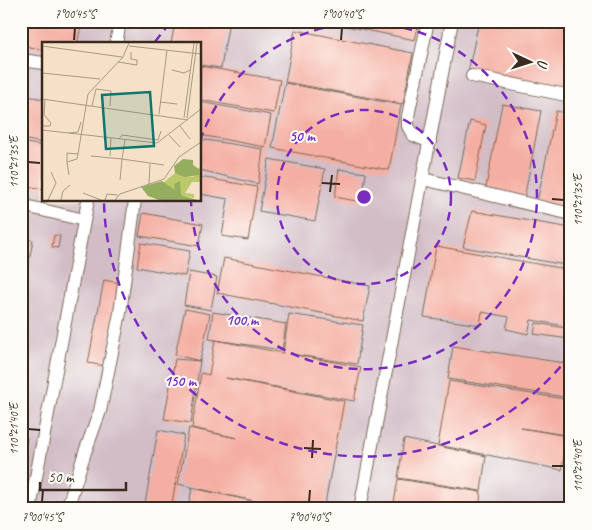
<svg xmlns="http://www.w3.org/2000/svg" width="592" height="530" font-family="Caveat,sans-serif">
<rect width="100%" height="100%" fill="#fdfcf7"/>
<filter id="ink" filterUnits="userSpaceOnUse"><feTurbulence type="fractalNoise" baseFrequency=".02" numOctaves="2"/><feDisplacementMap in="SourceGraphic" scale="10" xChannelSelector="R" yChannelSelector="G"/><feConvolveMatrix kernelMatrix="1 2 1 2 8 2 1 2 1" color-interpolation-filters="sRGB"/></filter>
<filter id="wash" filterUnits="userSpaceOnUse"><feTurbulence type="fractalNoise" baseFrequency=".0096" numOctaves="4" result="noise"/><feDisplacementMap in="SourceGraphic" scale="20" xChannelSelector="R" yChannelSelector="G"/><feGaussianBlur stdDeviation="1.12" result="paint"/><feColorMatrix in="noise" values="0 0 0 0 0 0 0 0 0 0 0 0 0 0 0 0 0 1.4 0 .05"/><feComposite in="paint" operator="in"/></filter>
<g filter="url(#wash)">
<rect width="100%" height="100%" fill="#f5e1c7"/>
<!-- industrial -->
<path fill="#d2bdc7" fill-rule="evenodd" d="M21 21H571V509H21ZM44 44H200V200H44Z"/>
<g id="blocks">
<!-- building -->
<g fill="#f5aea2">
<path d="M21 21H82L77 44H44V50L21 45Z"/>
<path d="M175 21H229L221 68 200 65V44H171Z"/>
<path d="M326 21H419L415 40 326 22Z"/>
<path d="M479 21H571V92L468 72Z"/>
<path d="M295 30 413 53 403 104 285 82Z"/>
<path d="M200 66 280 80 274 113 200 100Z"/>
<path d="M285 83 401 105 389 170 272 148Z"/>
<path d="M21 95 44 99V143L21 139Z"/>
<path d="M200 102 271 115 265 147 200 135Z"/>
<path d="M502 104 541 111 524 199 485 192Z"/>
<path d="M556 111 571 114V209L537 202Z"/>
<path d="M470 121 486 125 475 181 458 178Z"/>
<path d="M200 139 263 149 258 184 200 170Z"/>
<path d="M21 142 44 146V189L21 185Z"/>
<path d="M269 159 325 169 315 221 259 211Z"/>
<path d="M339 169 366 173 362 202 335 197Z"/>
<path d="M200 177 257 187 248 240 222 236 228 199 200 194Z"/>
<path d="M472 211 571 228V266L463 247Z"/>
<path d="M143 213 203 224 199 246 139 236Z"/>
<path d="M54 235 60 236 58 248 52 247Z"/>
<path d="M21 238 33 240 25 282 21 281Z"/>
<path d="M141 243 190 251 185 276 137 267Z"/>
<path d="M436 246 571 270V327L531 320 528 334 506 329 509 317 482 312 480 325 424 317Z"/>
<path d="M224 258 370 286 363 321 217 293Z"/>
<path d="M189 272 217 277 211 310 184 305Z"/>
<path d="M104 280 120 283 105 366 88 363Z"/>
<path d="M185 309 210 314 200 361 191 423 164 419 175 359 200 361 175 355Z"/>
<path d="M213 312 286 324 282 350 209 339Z"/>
<path d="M289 314 363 325 357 364 290 354 361 367 354 401 226 378 344 401 324 509H188L192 488 267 504 178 484 189 428 237 438 192 428 201 373 209 375 215 340 283 353Z"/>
<path d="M536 323 571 329 569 339 534 334Z"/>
<path d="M453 346 571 364V398L448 379Z"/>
<path d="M449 381 571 400 566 435 521 428 567 436 562 470 438 445Z"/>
<path d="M158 430 184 435 171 509H144Z"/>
<path d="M21 437 27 438 22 464H21Z"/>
<path d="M404 439 486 456 481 491 398 478Z"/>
<path d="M398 479 481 492 479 509H393Z"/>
</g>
</g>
</g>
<g filter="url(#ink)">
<use href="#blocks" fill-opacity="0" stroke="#7c6a59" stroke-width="1"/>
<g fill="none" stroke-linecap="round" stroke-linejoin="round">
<defs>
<g id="minor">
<path d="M428 21 408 116V126L413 135 430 142"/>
<path d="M116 44 120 21"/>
<path d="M21 60 44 63"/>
<path d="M472 76 571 96"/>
<path d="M423 179 571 214"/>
<path d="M21 205 84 220"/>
<path d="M30 509 88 200"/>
<path d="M67 509 85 452 100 411 120 313 135 200"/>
<path d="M360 509 452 21"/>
</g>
</defs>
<!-- minor casing -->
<use href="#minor" stroke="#7c6a59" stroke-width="14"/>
<!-- minor -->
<use href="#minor" stroke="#fff" stroke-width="12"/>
</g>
</g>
<!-- ticks -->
<path fill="none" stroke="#3b2a1e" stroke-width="2" d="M74 40 75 28M341 40 342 28M28 162 40 163M322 183 340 184M330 192 332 175M552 199 564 200M28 429 40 430M304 448 321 449M312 458 313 440M552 466H564M42 502 43 490M309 502 310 490"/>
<!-- distance rings -->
<g fill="none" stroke="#7b2cbf" stroke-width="2.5" stroke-dasharray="9 6">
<circle cx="364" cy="197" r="87"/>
<path d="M200 141A173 173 0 1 1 191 200"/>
<path d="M570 355A260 260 0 0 1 104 202M155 42A260 260 0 0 1 172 21M556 21A260 260 0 0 1 570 39"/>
</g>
<!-- overview -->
<g transform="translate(42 42)">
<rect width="159" height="159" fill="#f5e1c7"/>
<path d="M159 124V140H150L143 151 152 152V156L139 153 136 141 133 148 121 141 133 131 151 135Z" fill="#bcc96a"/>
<path d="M141 117 151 118V123L157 127V133L142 135 133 131 132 124ZM120 139 133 148 132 142 138 139 139 153 155 158H117L106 154 99 145Z" fill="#95ad5e"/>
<path fill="none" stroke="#ab9883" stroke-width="1" d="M0 4 80 15M87 4 159 12M76 20 95 23V18L89 17V10M130 28 142 31 148 28M0 31 58 37M0 57 146 78M118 60 135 62M50 64 54 47 69 49 68 64M117 72 125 8M142 76 152 1M145 76 155 1M0 84H8L9 81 2 73 3 58M138 84 148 97M0 88 115 101 159 67M27 91 36 90 39 80M127 93 138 105M77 97 80 93 116 98 119 89M49 114 80 117 83 98M68 114 69 96M25 120V111L36 112 46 52 81 15 87 1M27 133 25 120 35 117 36 112M78 138 80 117 122 123M107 142 108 122M41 151 59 158M6 158 14 141 9 130M19 158 21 149 28 143M63 158 65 152 76 153M73 158 78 152 122 137 137 115 159 100"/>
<path fill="#0f766e" fill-opacity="0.15" stroke="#0f766e" stroke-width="2.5" d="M108 50 112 104 64 107 60 53Z"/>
<rect width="159" height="159" fill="none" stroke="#3b2a1e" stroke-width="2.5"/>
</g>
<circle cx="364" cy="197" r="8" fill="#7b2cbf" stroke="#fdfcf7" stroke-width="2.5"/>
<g font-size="15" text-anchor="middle" font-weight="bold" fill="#7b2cbf" stroke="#fdfcf7" stroke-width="4" stroke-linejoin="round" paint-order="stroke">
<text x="302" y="141">50 m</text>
<text x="242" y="325">100 m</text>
<text x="180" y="386">150 m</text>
</g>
<!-- margin -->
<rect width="592" height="530" fill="none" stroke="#fdfcf7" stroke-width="55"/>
<!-- north arrow -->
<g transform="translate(530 62) rotate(94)" stroke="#fdfcf7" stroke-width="4" paint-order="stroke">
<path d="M0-4L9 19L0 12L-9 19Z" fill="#3b2a1e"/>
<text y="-8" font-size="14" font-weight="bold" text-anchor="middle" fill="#3b2a1e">U</text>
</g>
<!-- scale -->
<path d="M40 482v8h86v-8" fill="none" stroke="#3b2a1e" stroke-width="2.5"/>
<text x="48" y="482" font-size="15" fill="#3b2a1e" stroke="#fdfcf7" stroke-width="4" paint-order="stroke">50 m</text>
<rect x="28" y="28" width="536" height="474" fill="none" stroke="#3b2a1e" stroke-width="2"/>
<g font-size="12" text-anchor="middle" fill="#3b2a1e">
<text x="75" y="18">7°00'45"S</text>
<text x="342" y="18">7°00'40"S</text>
<text transform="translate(14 162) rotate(-90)" y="4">110°21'35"E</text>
<text transform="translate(578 200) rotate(-90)" y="4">110°21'35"E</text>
<text transform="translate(14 429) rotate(-90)" y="4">110°21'40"E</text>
<text transform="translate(578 466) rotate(-90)" y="4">110°21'40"E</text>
<text x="42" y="521">7°00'45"S</text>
<text x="309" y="521">7°00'40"S</text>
</g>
</svg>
